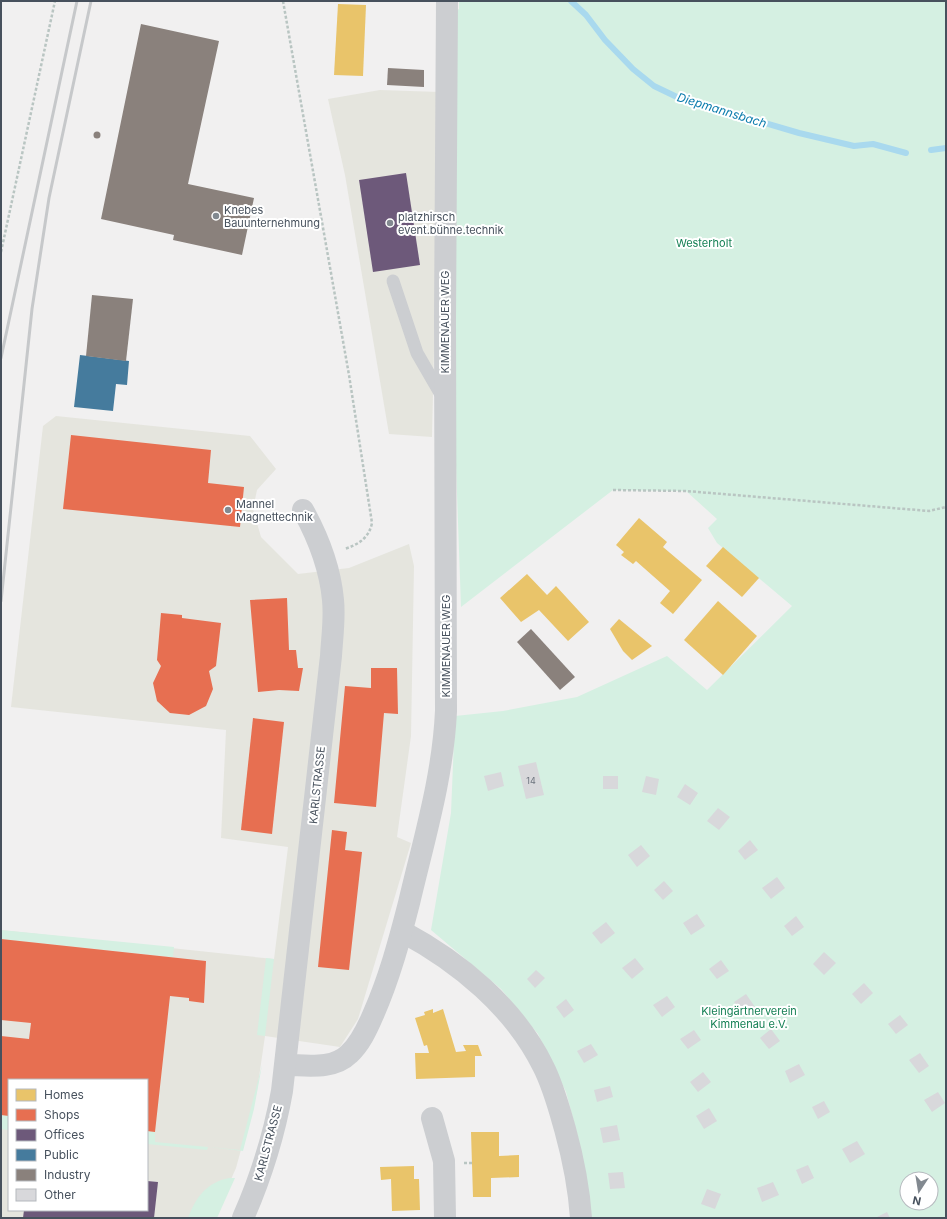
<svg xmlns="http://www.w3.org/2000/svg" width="947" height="1219" font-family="Inter,sans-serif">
<rect width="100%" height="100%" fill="#f1f0f0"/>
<!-- commercial -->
<g fill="#e5e5de" fill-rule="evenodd">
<path d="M380 90 440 92 432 437 389 434 345 175 328 99Z"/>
<path d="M56 416 250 436 276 469 257 490 253 509 261 537 298 574 349 568 409 544 414 566 411 736 397 837 411 843 358 1019 340 1047 265 1036 257 1091 236 1168 214 1218H1V930L274 959 288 847 221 838 226 730 11 707 43 426ZM9 1080H147V1210H9Z"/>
</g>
<!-- green -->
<g fill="#d5f0e2" fill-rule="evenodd">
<path d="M459 1H946V1218H588L578 1137 566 1092 538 1034 501 989 431 930 451 813 455 716 503 711 577 697 667 656 707 690 792 606 717 543 708 528 717 519 686 491 613 490 461 607 451 324 452 13 459 9ZM907 1179H931V1203H907Z"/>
<path d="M1 930 174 947 173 957 1 939Z"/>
<path d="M266 958 274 959 265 1036 257 1035Z"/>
<path d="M262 1065 254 1109 243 1151 208 1147 207 1150 147 1144V1131L155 1132V1142L240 1150Z"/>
<path d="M1 1115 9 1116V1130L1 1129Z"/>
<path d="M229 1178H235L217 1218H188C195 1198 207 1182 229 1178Z"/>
</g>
<!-- homes -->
<g fill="#e9c46a">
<path d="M338 4 366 5 363 76 334 75Z"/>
<path d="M639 518 667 542 663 547 702 580 673 614 660 603 670 591 636 561 633 564 621 555 624 552 616 545Z"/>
<path d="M723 547 759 578 742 597 706 566Z"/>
<path d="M527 574 547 595 556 586 589 622 568 641 539 610 521 622 500 598Z"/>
<path d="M718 601 757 636 723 675 684 640Z"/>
<path d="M619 619 652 646 632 660 623 651 610 629Z"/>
<path d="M433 1009V1013L443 1009 456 1052 466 1051 463 1045H478L482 1056H475V1077L416 1079 415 1053H429L427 1045 424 1046 415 1018 425 1015 424 1012Z"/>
<path d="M471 1132H499V1156L519 1155V1177L491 1178V1197H473Z"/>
<path d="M414 1166V1179H419L420 1210 392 1211 391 1179 381 1180 380 1167Z"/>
</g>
<!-- shops -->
<g fill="#e76f51">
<path d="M71 435 211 450 208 483 244 487 240 527 63 509Z"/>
<path d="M287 598 289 650H296L298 668H303L299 691 279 690 258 692 250 600Z"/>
<path d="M161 613 182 615V618L221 623 216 666 209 671 213 689 206 706 189 715 170 713 157 701 153 683 161 666 157 660Z"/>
<path d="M371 668H397L398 714 384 713 376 807 334 803 345 686 371 688Z"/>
<path d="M253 718 284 722 272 834 241 830Z"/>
<path d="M332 830 347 832 345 850 362 852 349 970 318 967Z"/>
<path d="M1 939 206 961 204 1003 189 1001V998L170 996 155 1132 147 1131V1080H9V1116L1 1115V1036L29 1039 31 1023 1 1020Z"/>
</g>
<!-- offices -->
<g fill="#6d597a">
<path d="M406 173 420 265 373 272 359 180Z"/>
<path d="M147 1181 158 1182 154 1218H23L24 1210H147Z"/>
</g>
<!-- public -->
<path fill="#457b9d" d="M80 355 129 361 127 385 116 384 113 411 74 407Z"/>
<!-- industry -->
<g fill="#8a817c">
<path d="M141 24 219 41 188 184 254 198 242 255 173 240 174 235 101 219Z"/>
<path d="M388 68 424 70V87L387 85Z"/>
<circle cx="97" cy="135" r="3.5"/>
<path d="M92 295 133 299 126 361 86 356Z"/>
<path d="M531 629 575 677 560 690 517 642Z"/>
</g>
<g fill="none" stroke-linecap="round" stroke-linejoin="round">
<!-- stream -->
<g stroke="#a9d9ee" stroke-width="6">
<path d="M571 1 586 15 605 40 633 69 654 86 679 98 799 133 854 146 873 144 906 153"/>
<path d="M931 150 946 148"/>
</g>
</g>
<!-- building -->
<g fill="#d8d8db">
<path d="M536 762 544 795 526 799 518 766Z"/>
<path d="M501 772 504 786 488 791 484 776Z"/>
<rect x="603" y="776" width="15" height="13"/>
<path d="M646 776 659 779 656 795 642 792Z"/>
<path d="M685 784 698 793 690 805 677 797Z"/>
<path d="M718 808 730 817 719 830 707 821Z"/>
<path d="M750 840 758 850 745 860 738 851Z"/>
<path d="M641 845 650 856 637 867 628 855Z"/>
<path d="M777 877 785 888 771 899 762 888Z"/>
<path d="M664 881 673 891 663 900 654 890Z"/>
<path d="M697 914 705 926 691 935 683 923Z"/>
<path d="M796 916 804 927 792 936 784 926Z"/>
<path d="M606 922 615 933 601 944 592 933Z"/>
<path d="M824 952 836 963 824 975 813 964Z"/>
<path d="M635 958 644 969 632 979 622 968Z"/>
<path d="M721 960 729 971 717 979 709 969Z"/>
<path d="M536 970 545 978 535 988 527 979Z"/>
<path d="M864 983 873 993 861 1004 852 994Z"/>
<path d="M746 994 755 1007 743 1015 734 1002Z"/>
<path d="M667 996 675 1007 662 1017 653 1005Z"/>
<path d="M566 999 574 1010 564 1018 556 1007Z"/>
<path d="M900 1015 908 1025 896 1034 888 1024Z"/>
<path d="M771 1029 780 1041 769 1049 760 1038Z"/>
<path d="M694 1030 701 1040 688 1049 680 1039Z"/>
<path d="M591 1044 598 1055 584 1063 577 1051Z"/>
<path d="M920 1053 929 1066 919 1073 909 1060Z"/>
<path d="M799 1064 805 1075 790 1083 785 1071Z"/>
<path d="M703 1072 711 1082 698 1092 690 1082Z"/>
<path d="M610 1086 613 1097 597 1102 594 1090Z"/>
<path d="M938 1092 945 1103 932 1112 924 1100Z"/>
<path d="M824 1101 830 1112 818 1119 812 1107Z"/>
<path d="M709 1108 717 1121 704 1129 696 1116Z"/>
<path d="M617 1125 620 1140 603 1143 600 1128Z"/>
<path d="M857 1141 865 1154 850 1163 842 1149Z"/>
<path d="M808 1165 814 1178 802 1184 796 1170Z"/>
<path d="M623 1172 625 1188 610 1189 608 1173Z"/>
<path d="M773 1182 779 1195 762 1202 757 1188Z"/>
<path d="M707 1189 721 1194 715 1209 701 1204Z"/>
<path d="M920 1203H929L922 1207Z"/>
<path d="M887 1212 890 1218H875Z"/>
</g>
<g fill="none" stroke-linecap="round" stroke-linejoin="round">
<!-- path -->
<g stroke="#b9c5c2" stroke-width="2.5" stroke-dasharray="3 2" stroke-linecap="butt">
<path d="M283 1 349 375 372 523C369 538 358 545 344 549"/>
<path d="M1 252 55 1"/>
<path d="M613 490 686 491 929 511 946 507"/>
<path d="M464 1163H472"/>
</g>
<!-- service -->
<path stroke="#ccced1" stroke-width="13" d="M393 281 417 353 443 398"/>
<!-- minor -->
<g stroke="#ccced1" stroke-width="22">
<path d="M403 932C459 962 514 1007 543 1066 553 1085 559 1108 565 1129 573 1158 579 1188 581 1218"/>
<path d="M286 1065C306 1065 333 1070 349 1054 360 1044 367 1029 373 1015 389 979 399 942 409 903 424 839 443 777 446 711L445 320 447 1"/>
<path d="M432 1118 444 1161 445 1218"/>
<path d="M243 1218C261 1177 274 1136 282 1091L331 656C332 638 335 618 333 600 330 567 319 539 303 510"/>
</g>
<!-- rail -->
<g stroke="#c6c8ca" stroke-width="3">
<path d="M1 358 77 1"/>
<path d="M1 601 32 309 49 198 91 1"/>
</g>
</g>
<!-- markers -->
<g fill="#828990" stroke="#fff" stroke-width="1.5">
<circle cx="216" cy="216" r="4"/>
<circle cx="390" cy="223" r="4"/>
<circle cx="228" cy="510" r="4"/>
</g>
<g text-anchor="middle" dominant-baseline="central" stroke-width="4" stroke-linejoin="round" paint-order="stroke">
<!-- number labels -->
<g font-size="9" fill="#6d747e">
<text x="531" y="780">14</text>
</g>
<!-- poi labels -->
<g font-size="11" fill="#47515d" stroke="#fff" text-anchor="start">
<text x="224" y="210">Knebes<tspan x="224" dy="13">Bauunternehmung</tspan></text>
<text x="398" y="217">platzhirsch<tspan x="398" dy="13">event.bühne.technik</tspan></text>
<text x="236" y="504">Mannel<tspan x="236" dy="13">Magnettechnik</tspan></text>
</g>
<!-- park labels -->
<g font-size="11" fill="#168055" stroke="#fff">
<text x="704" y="243">Westerholt</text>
<text x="749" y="1011">Kleingärtnerverein<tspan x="749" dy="13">Kimmenau e.V.</tspan></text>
</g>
<!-- street labels -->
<g font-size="11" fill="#47515d" stroke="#fff">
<text transform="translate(445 322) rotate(-90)">KIMMENAUER WEG</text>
<text transform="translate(446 646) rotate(-90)">KIMMENAUER WEG</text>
<text transform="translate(317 785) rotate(-84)">KARLSTRASSE</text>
<text transform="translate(268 1143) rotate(-75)">KARLSTRASSE</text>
</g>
<!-- water labels -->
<g font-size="12" font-style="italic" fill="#0b7cad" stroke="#fff">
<text transform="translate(722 110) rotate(17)">Diepmannsbach</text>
</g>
</g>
<!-- border -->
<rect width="947" height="1219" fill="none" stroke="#47515d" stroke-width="4"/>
<!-- legend -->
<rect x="8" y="1079" width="140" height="132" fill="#ffffff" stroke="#b5b9be"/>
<rect x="16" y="1089" width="20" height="12" fill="#e9c46a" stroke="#b5b9be"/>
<text x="44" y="1099" font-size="12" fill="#47515d">Homes</text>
<rect x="16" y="1109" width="20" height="12" fill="#e76f51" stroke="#b5b9be"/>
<text x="44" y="1119" font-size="12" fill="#47515d">Shops</text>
<rect x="16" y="1129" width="20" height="12" fill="#6d597a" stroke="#b5b9be"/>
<text x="44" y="1139" font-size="12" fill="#47515d">Offices</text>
<rect x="16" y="1149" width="20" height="12" fill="#457b9d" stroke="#b5b9be"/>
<text x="44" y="1159" font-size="12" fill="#47515d">Public</text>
<rect x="16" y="1169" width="20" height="12" fill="#8a817c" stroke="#b5b9be"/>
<text x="44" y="1179" font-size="12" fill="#47515d">Industry</text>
<rect x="16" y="1189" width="20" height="12" fill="#d8d8db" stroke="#b5b9be"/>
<text x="44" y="1199" font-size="12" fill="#47515d">Other</text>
<!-- north arrow -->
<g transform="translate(919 1191) rotate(192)"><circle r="19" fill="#ffffff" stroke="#b5b9be"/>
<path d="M0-3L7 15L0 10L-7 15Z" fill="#828990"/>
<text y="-6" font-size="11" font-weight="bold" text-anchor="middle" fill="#47515d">N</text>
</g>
</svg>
